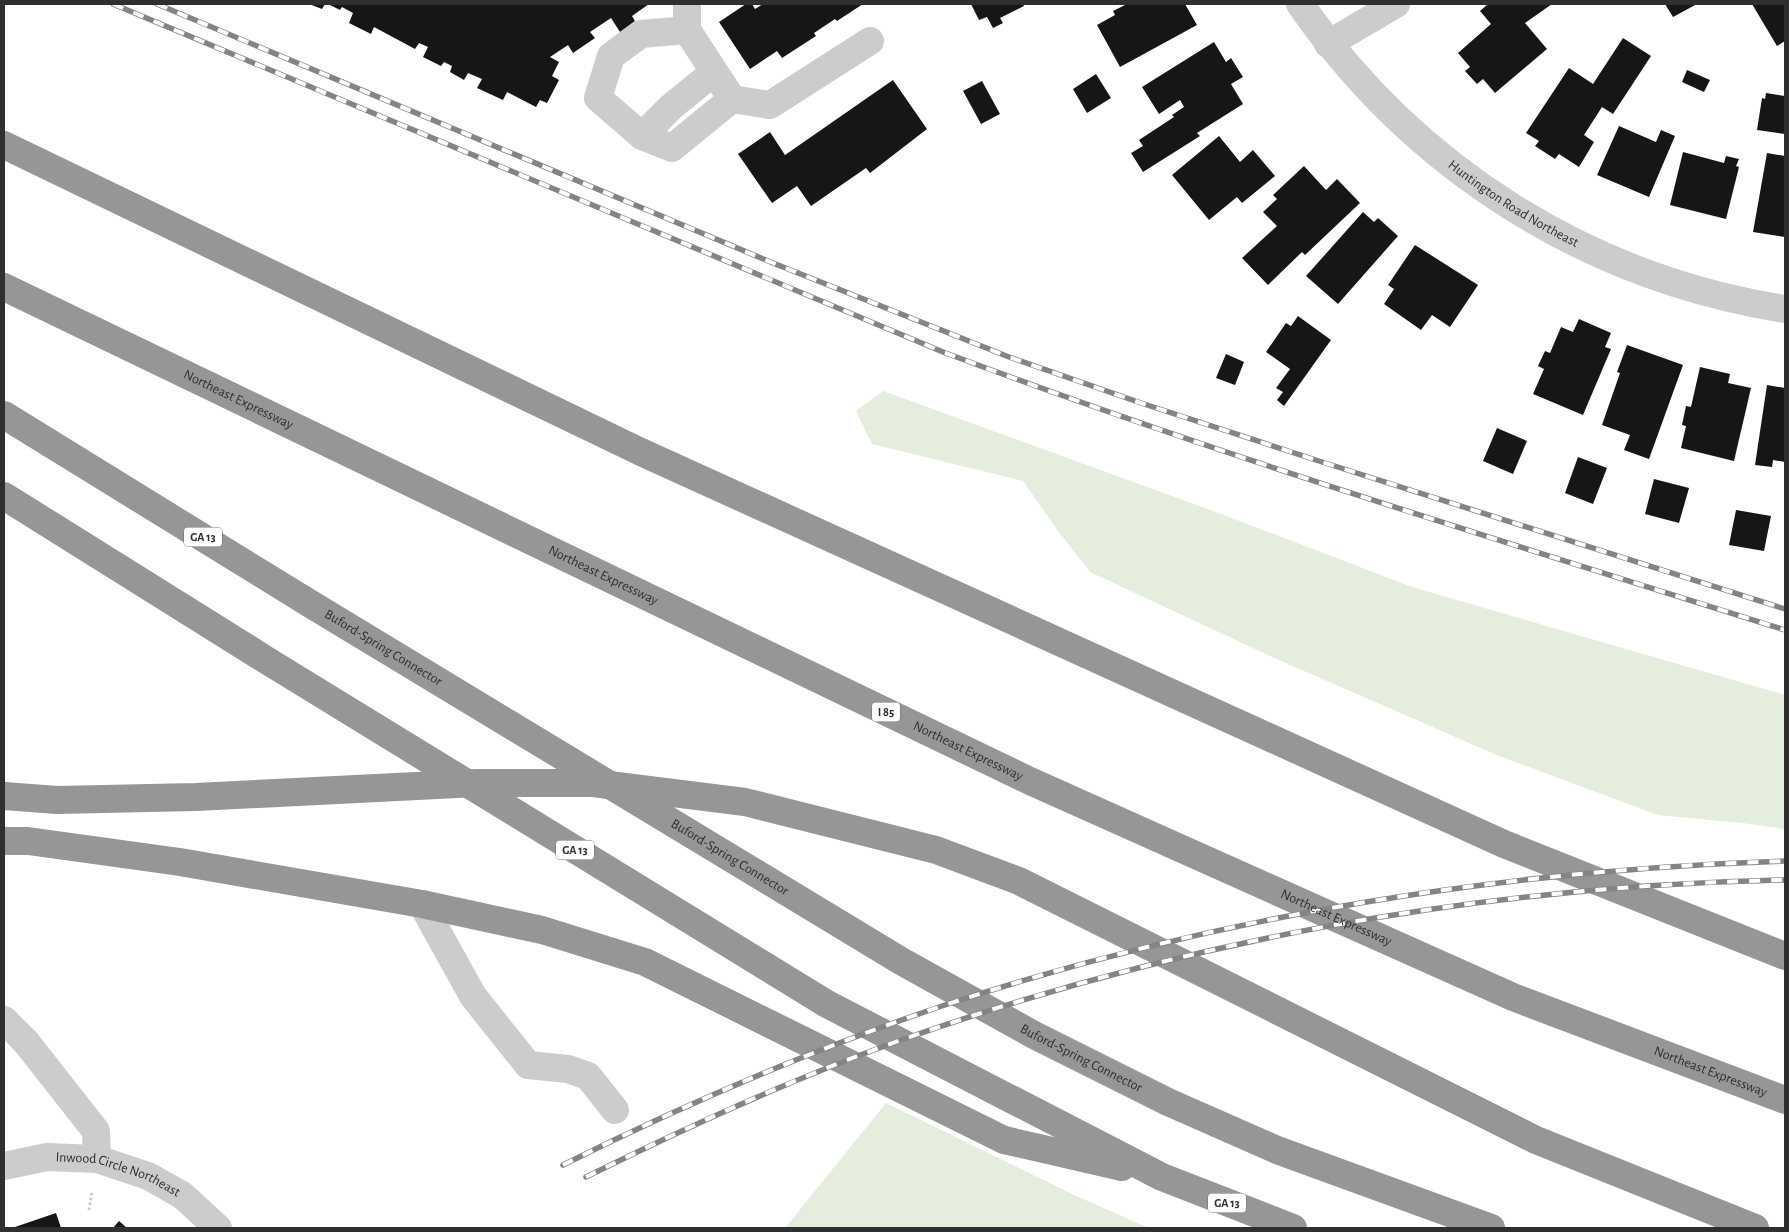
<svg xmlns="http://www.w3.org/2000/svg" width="1789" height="1232" font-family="'Alegreya Sans',sans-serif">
<rect width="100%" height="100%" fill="#fff"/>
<!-- green -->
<g fill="#e5eddc">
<path d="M883 391 1224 515 1412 587 1785 695V829L1742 823 1658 815 1499 756 1272 657 1090 572 1058 531 1023 481 872 444 856 411Z"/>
<path d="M886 1103 1072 1194 1149 1228H785Z"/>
</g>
<!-- building -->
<g fill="#161616">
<path d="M309 4H325L322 9Z"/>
<path d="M328 4H649L632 16 635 21 620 32 611 18 590 32 595 38 573 53 568 45 550 57 559 62 552 76 559 80 547 103 540 100 536 107 507 92 503 100 477 88 482 79 468 73 464 80 450 72 452 66 444 62 441 66 423 57 428 47 419 43 415 49 374 27 371 34 349 23 353 13 342 7 340 10Z"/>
<path d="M746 4H752L755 9 763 4H863L837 21 835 19 814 33 816 36 782 58 777 51 750 69 719 22Z"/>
<path d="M971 4H1023L1024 6 1000 18 1003 23 993 28 987 17 979 20Z"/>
<path d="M1127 4H1185L1197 25 1120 67 1097 25 1115 15 1113 11Z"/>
<path d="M1488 4H1552L1525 23 1547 49 1495 93 1483 79 1477 84 1465 71 1470 67 1458 53 1491 24 1480 11Z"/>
<path d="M1665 4H1697L1673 17Z"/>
<path d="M1752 4H1785V41L1777 46Z"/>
<path d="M1623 38 1651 56 1613 114 1602 107 1584 135 1594 142 1579 167 1559 154 1555 159 1535 146 1539 141 1526 133 1569 68 1593 84Z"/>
<path d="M1214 42 1226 62 1231 58 1243 77 1231 84 1243 104 1197 133 1200 136 1143 172 1131 153 1143 146 1139 140 1174 117 1172 115 1184 107 1180 100 1159 114 1142 87Z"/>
<path d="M1687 70 1710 80 1704 92 1682 82Z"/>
<path d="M1096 74 1111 98 1087 113 1073 89Z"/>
<path d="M893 80 927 129 870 173 866 168 811 206 797 186 772 203 738 154 770 132 785 155Z"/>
<path d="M982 81 1000 114 981 124 963 91Z"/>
<path d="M1766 93 1785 96V134L1757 130 1762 98 1765 99Z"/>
<path d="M1619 126 1656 142 1661 130 1675 136 1649 197 1597 175Z"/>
<path d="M1219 136 1240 162 1253 150 1275 176 1242 203 1237 197 1209 220 1172 175Z"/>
<path d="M1683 152 1724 163 1726 156 1739 159 1736 166 1739 167 1726 219 1670 205Z"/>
<path d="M1767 153 1785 156V237L1753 232Z"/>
<path d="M1304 166 1326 190 1337 179 1360 203 1305 255 1302 252 1268 285 1242 258 1277 226 1263 212 1277 199 1273 195Z"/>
<path d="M1363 212 1374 222 1378 218 1398 236 1338 304 1306 276Z"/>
<path d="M1415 245 1478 285 1450 327 1432 315 1421 330 1384 304 1394 289 1388 285Z"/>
<path d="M1298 316 1331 340 1284 406 1277 400 1283 392 1276 388 1290 369 1266 352 1286 323 1291 326Z"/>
<path d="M1579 319 1611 333 1605 347 1611 349 1583 415 1533 394 1544 369 1538 366 1545 351 1550 353 1561 327 1573 332Z"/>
<path d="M1627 345 1683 365 1649 459 1624 450 1630 435 1602 425 1620 373 1617 372Z"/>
<path d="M1226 354 1244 362 1235 385 1216 378Z"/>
<path d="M1700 367 1730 374 1728 383 1751 388 1734 461 1681 448 1686 426 1682 425 1686 406 1691 407Z"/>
<path d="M1767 385 1785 388V462L1773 460 1772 467 1755 465Z"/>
<path d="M1497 428 1527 441 1513 474 1483 461Z"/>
<path d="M1578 457 1607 468 1593 504 1565 493Z"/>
<path d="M1654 479 1689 488 1679 523 1645 514Z"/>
<path d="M1736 510 1771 516 1764 551 1729 545Z"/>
<path d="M56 1213 61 1228H12Z"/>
<path d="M119 1221 127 1228H113Z"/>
</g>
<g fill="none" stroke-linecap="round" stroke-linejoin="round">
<!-- path -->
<path stroke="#ccc" stroke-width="3" stroke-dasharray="2.5 2.5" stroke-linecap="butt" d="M89 1210 92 1192"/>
<!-- minor -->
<g stroke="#ccc" stroke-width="28">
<path d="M687 4V30L732 99 672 148 642 136 671 107 714 72"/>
<path id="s1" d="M1300 4C1414 168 1587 278 1785 309"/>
<path d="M1328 44 1396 4"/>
<path d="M732 99 770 105 870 41"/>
<path d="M642 136 598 98 611 56 641 34 687 30"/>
<path d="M422 904 473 996 528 1065 568 1069 588 1076 615 1110"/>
<path d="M4 1020 26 1042 96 1131 97 1159"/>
<path id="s2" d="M4 1166 47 1157 97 1159 148 1176 182 1195 218 1228"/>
</g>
<!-- highway -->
<g stroke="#969696" stroke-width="28">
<path d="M4 145 641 452 1504 844 1785 956"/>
<path id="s3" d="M4 287 1030 781 1513 997 1785 1100"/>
<path id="s4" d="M4 415 309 603 901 961 1034 1035 1168 1102 1277 1150 1491 1228"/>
<path d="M4 496 271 663 827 1004 1162 1177 1293 1228"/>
<path d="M4 796 57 800 196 797 477 783H593L745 802 936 850 1019 881 1536 1140 1755 1228"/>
<path d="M4 841H28L180 862 422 904 542 930 645 962 1004 1140 1122 1167"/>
</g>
<defs>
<g id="rail">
<path d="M113 4 943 352C1220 456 1503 541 1785 630"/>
<path d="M157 4 773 263 1009 357 1141 403 1322 462 1785 609"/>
<path d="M563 1165C687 1103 814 1049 945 1005 1215 916 1502 870 1785 861"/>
<path d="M586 1177C685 1128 785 1082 890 1044 1177 941 1481 886 1785 880"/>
</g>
</defs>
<!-- rail casing -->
<use href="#rail" stroke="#848484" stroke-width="5.5"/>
<!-- rail -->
<use href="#rail" stroke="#fff" stroke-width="4" stroke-dasharray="11" stroke-linecap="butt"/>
</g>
<g text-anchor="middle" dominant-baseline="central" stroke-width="5" stroke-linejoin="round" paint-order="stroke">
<!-- shield labels -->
<g fill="#fff" stroke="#6d6d6d" stroke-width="1">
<rect x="184" y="527.5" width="38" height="19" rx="4"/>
<rect x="872" y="702.5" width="28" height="19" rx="4"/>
<rect x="556" y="840.5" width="38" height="19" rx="4"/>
<rect x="1208" y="1193.5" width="38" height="19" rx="4"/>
</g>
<g font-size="12" font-weight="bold" fill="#2f2f2f">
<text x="203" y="537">GA 13</text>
<text x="886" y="712">I 85</text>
<text x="575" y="850">GA 13</text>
<text x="1227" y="1203">GA 13</text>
</g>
<!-- street labels -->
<g font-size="14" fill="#2f2f2f" stroke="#fff">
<text stroke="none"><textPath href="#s1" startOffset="295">Huntington Road Northeast</textPath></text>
<text stroke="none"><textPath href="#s3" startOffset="260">Northeast Expressway</textPath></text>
<text stroke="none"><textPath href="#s3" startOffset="665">Northeast Expressway</textPath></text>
<text stroke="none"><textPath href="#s4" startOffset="445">Buford-Spring Connector</textPath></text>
<text stroke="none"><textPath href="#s3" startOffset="1070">Northeast Expressway</textPath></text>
<text stroke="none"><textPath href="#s4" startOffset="850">Buford-Spring Connector</textPath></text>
<text stroke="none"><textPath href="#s3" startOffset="1474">Northeast Expressway</textPath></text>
<text stroke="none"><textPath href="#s4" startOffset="1255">Buford-Spring Connector</textPath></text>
<text stroke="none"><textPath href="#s3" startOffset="1879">Northeast Expressway</textPath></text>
<text stroke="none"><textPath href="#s2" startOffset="118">Inwood Circle Northeast</textPath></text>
</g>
</g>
<!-- border -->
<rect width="1789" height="1232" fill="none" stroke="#2f2f2f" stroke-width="10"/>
</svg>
